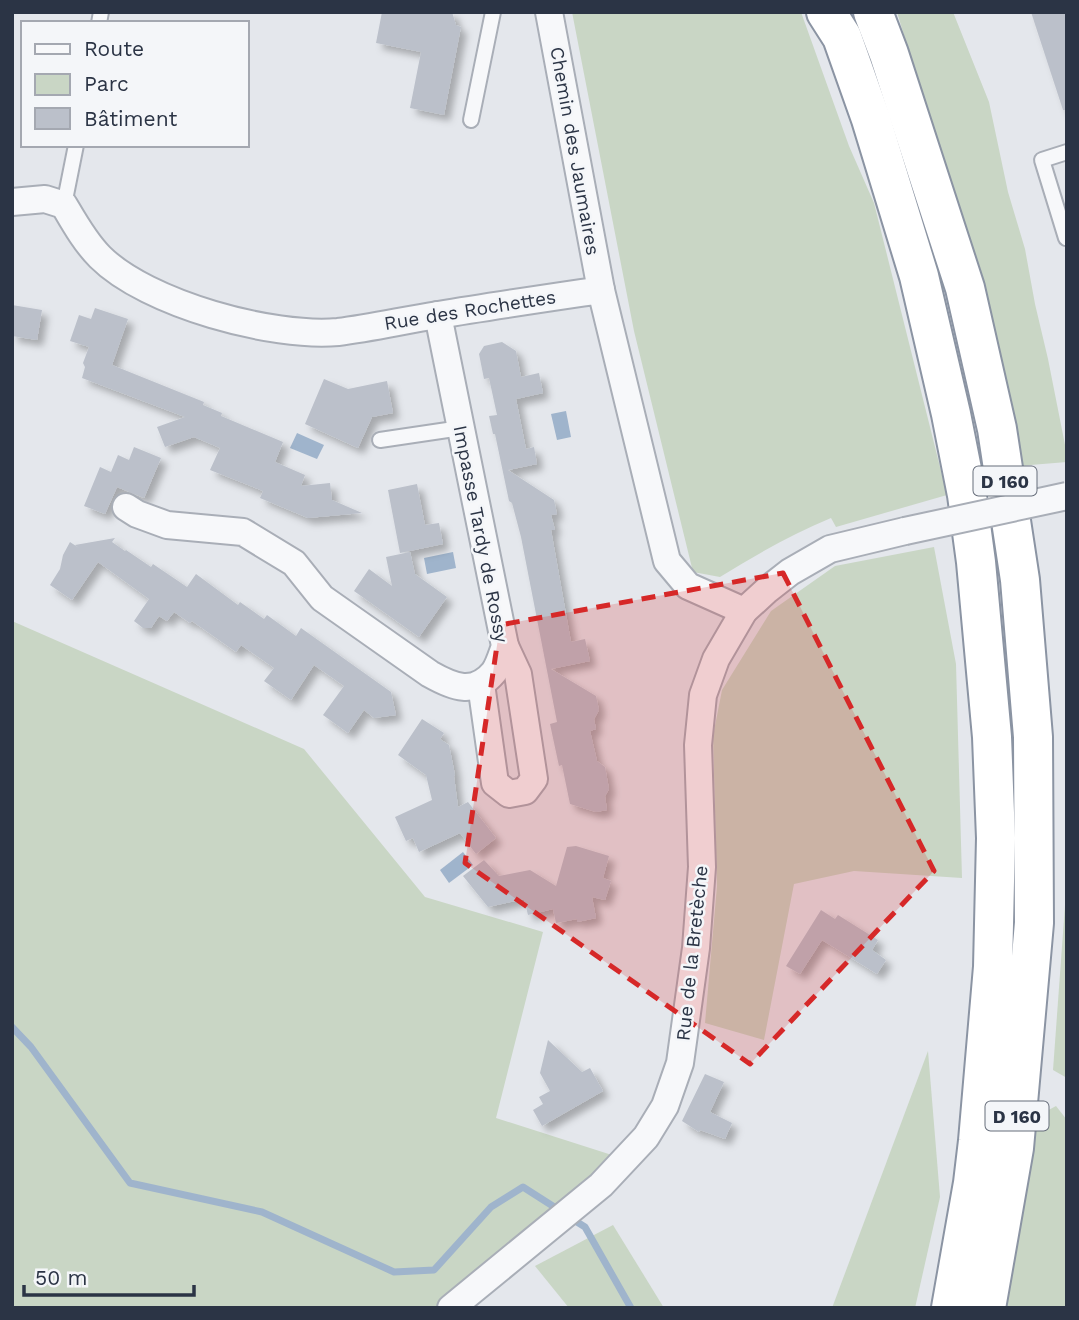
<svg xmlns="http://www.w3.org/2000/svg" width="1079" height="1320" font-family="'Work Sans',sans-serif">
<defs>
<filter id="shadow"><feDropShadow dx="6" dy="6" stdDeviation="3.5" flood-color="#0004"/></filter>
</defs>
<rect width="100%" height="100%" fill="#e4e7ec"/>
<!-- green -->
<g fill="#c9d6c5">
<path d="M572 12H801L849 146 874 203 947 495 836 527 831 518C792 534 756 555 720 577L693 572 634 331Z"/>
<path d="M897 12H953L989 102 1008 192 1025 249 1035 304 1048 359 1067 455V462L1018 466 985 305Z"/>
<path d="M934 547 956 664 962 878 854 871 794 884 764 1040 705 1023 717 886 713 736 722 690 771 611 835 566Z"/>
<path d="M12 621 304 749 425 897 543 932 496 1118 640 1164 450 1308H12Z"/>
<path d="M1067 878V1078L1053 1070Z"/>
<path d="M928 1051 940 1197 915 1308H832Z"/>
<path d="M1056 1106 1067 1120V1308H1003L1030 1120Z"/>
<path d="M613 1225 664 1308H569L535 1266Z"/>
</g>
<!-- water -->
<g fill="#9fb4cc">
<path d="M566 411 571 437 557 440 551 414Z"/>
<path d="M297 433 324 445 317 459 290 448Z"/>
<path d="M453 552 456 568 427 574 424 558Z"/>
<path d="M463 852 473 865 449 883 440 870Z"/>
</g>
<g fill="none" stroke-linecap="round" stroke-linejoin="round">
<!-- stream -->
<g stroke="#9fb4cc" stroke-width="7">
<path d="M12 1027 31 1047 130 1183 262 1212 394 1272 434 1270 491 1207 523 1187 559 1210"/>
<path d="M569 1217 585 1227 631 1308"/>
</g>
</g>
<!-- building -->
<g fill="#bbc0ca" filter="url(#shadow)">
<path d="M382 12H452L456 25 461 27 444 115 410 108 421 52 376 43Z"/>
<path d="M1031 12H1067V110H1063Z"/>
<path d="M12 305 42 310 37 340 12 336Z"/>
<path d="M95 308 128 319 112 365 204 402 203 405 222 413 221 416 283 442 275 462 305 475 301 486 330 483 332 500 362 513 308 518 260 498 263 491 210 470 220 448 194 437 165 447 157 427 185 417 82 378 85 367 83 363 89 347 70 341 79 315 91 319Z"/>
<path d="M502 342 516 351 521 377 539 373 543 393 516 399 526 449 534 447 537 464 508 470 554 500 557 514 551 515 555 530H551L571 642 585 639 590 661 551 669 596 696 599 710 594 719 596 729 590 731 597 761 605 767 609 789 605 796 607 810 596 812 570 804 562 765 559 766 550 724 557 722 521 537 512 503 509 501 495 434H493L489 416 497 415 489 378 484 379 479 354 484 346Z"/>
<path d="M324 379 348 389 387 381 393 413 372 417 358 448 305 424Z"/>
<path d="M134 447 161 458 144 498 117 487 105 514 84 506 100 467 111 472 118 455 129 460Z"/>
<path d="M417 484 425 525 439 523 443 544 400 553 388 490Z"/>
<path d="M115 538 112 542 125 551 126 550 151 567 153 564 187 587 196 574 238 605 240 602 264 619 267 615 296 636 301 628 391 692 396 715 374 718 364 710 348 733 323 715 344 686 314 665 291 700 264 681 274 668 241 645 236 652 192 621 190 623 174 612 167 621 159 616 151 628H143L134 621 149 599 98 562 72 600 50 585 60 569 63 555 70 542 79 548 75 545Z"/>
<path d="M410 552 415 574 447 597 419 637 354 591 369 569 392 586 386 557Z"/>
<path d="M422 719 444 733 440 739 449 745 455 775 454 776 458 807 468 802 496 838 476 854 460 833 419 852 413 838 406 841 395 817 432 800 426 775 398 755Z"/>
<path d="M576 846 609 856 603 878 611 881 605 900 592 897 596 918 577 922V919L556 923 553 909 528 915 524 899 488 907 463 876 484 860 499 876 530 870 556 886 567 847Z"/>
<path d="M821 910 835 919 838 915 878 940 872 950 886 960 877 974 822 940 800 974 786 966Z"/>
<path d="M548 1040 582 1072 590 1068 603 1091 542 1126 533 1110 543 1104 539 1097 550 1091 540 1073Z"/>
<path d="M705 1074 724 1082 710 1112 732 1123 725 1139 700 1130 699 1132 682 1121Z"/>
</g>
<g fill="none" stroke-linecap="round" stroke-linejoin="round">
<defs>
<g id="lane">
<path d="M99 23 101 12"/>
<path d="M471 120 493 12"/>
<path d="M64 205 76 145"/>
<path d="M1066 238 1042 160 1067 152"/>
<path d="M380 440 461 428"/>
</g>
<g id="street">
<path d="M549 12 601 290"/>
<path d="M12 202 45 199 64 205C74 222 85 242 100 257 147 304 273 338 338 332 372 328 405 320 438 315 492 306 547 298 601 290L667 561 688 586 744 611"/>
<path d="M126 507 137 514 167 525 243 532 294 563 322 598 430 674C453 687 474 696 494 672 499 665 502 654 505 646L438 315"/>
<path d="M481 684 495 783 509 794 525 791 534 779 518 674 505 646"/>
<path d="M451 1308 601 1185 646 1137 665 1106 680 1063 696 948 702 867 698 745 703 695 716 659 744 611 767 590 790 572 830 549 905 531"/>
</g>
<g id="highway">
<path d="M826 12 842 37 871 119 919 276 951 414 967 495 976 562 992 737 996 838 993 967 978 1141 973 1183 951 1308"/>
<path d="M873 12 889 54 965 288 997 429 1020 580 1033 737 1034 923 1014 1148 986 1308"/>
</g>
</defs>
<!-- lane casing -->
<use href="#lane" stroke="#a9aeb7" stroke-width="18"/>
<!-- street casing -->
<use href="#street" stroke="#a9aeb7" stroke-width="30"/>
<!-- highway casing -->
<use href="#highway" stroke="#8b94a3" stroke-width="42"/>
<!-- lane -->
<use href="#lane" stroke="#f7f8fa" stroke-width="14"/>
<!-- street -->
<use href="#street" stroke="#f7f8fa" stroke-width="26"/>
<!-- highway -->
<use href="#highway" stroke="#fff" stroke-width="38"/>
<defs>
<path id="street-bridge" d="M905 531 1067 496"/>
</defs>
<!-- street-bridge casing -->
<use href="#street-bridge" stroke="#a9aeb7" stroke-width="30" stroke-linecap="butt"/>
<!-- street-bridge -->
<use href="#street-bridge" stroke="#f7f8fa" stroke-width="26"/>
</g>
<!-- marked area -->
<path fill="#d62828" fill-opacity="0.2" stroke="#d62828" stroke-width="5" stroke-dasharray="14 9" stroke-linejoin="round" d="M783 573 934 871 750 1064 465 863 500 625Z"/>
<g text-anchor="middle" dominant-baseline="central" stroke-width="5" stroke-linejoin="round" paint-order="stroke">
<!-- shield labels -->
<g fill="#f4f6f9" stroke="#676e7b" stroke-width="2">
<rect x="973.5" y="466.5" width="63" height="29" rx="5"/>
<rect x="985.5" y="1101.5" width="63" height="29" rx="5"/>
</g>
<g font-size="18" font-weight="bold" fill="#2b3445">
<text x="1005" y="481">D 160</text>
<text x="1017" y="1116">D 160</text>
</g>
<!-- street labels -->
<g font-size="19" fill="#2b3445" stroke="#f4f6f9">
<text transform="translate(575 151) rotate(80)">Chemin des Jaumaires</text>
<text transform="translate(470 310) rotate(-9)">Rue des Rochettes</text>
<text transform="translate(481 534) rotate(79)">Impasse Tardy de Rossy</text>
<text transform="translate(692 953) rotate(-84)">Rue de la Bretèche</text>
</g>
</g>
<!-- border -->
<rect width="1079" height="1320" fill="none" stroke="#2b3445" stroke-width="28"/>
<!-- legend -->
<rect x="21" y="21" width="228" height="126" fill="#f4f6f9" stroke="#a4a8b1" stroke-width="2"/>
<rect x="35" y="44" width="35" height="10" fill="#f7f8fa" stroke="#a4a8b1" stroke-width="2"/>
<text x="84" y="56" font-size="21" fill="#2b3445">Route</text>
<rect x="35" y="74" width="35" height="21" fill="#c9d6c5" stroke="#a4a8b1" stroke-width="2"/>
<text x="84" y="91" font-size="21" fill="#2b3445">Parc</text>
<rect x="35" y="108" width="35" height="21" fill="#bbc0ca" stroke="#a4a8b1" stroke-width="2"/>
<text x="84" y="126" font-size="21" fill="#2b3445">Bâtiment</text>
<!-- scale -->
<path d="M24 1285v10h170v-10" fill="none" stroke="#2b3445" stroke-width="3.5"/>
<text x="35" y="1285" font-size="21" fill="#2b3445" stroke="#f4f6f9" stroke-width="5" paint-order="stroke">50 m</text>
</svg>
